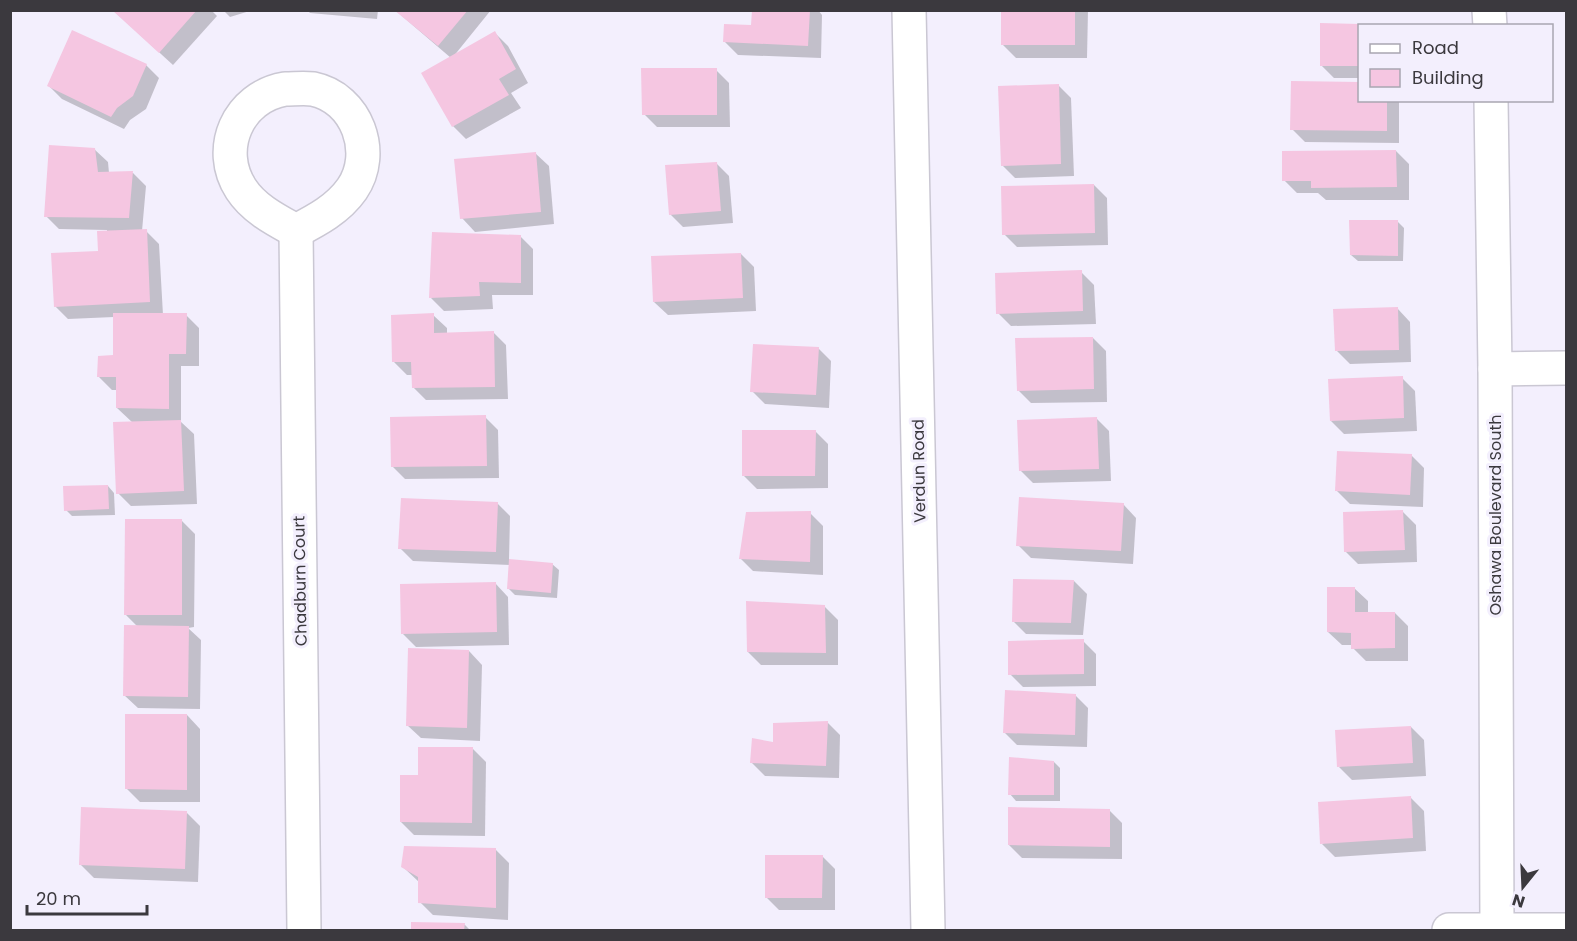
<svg xmlns="http://www.w3.org/2000/svg" width="1577" height="941" font-family="Poppins,sans-serif">
<rect width="100%" height="100%" fill="#f3effd"/>
<!-- shadow -->
<g fill="#0003">
<path d="M113 10H211L217 16 173 65Z"/>
<path d="M223 10H253L230 17Z"/>
<path d="M307 10H378L377 19 310 13Z"/>
<path d="M395 10H491L453 57 495 33 508 46 528 83 511 93 521 108 466 139 453 126 451 58Z"/>
<path d="M754 10H818L822 15 821 58 738 55 725 42 753 27Z"/>
<path d="M1003 10H1088L1087 58H1016L1003 45Z"/>
<path d="M1321 25 1388 26H1360V78H1334L1321 65Z"/>
<path d="M146 65 159 78 146 109 130 120 124 129 62 99 49 86Z"/>
<path d="M716 70 729 83 730 127H657L644 114Z"/>
<path d="M1058 85 1071 98 1074 176 1015 178 1002 165Z"/>
<path d="M1360 100H1399V143L1305 142 1292 129Z"/>
<path d="M94 149 108 162 109 173H133L146 186 142 231H146L159 244 163 315H186L199 328V366H181V422L194 434 197 504 131 506 118 493 133 423 117 408V390H112L99 377 114 357V317L68 319 55 306 99 253 107 232V230L59 229 46 216Z"/>
<path d="M1396 151 1409 164V200H1326L1318 193H1297L1284 180Z"/>
<path d="M535 153 549 166 554 224 475 232 462 218Z"/>
<path d="M716 163 729 176 733 223 683 227 670 214Z"/>
<path d="M1094 185 1107 198 1108 245 1017 247 1004 234Z"/>
<path d="M1397 221 1404 228 1403 261H1358L1351 255Z"/>
<path d="M520 236 533 249V295H492L493 309 444 311 431 298Z"/>
<path d="M741 254 754 267 756 311 668 315 654 302Z"/>
<path d="M1081 272 1094 285 1096 324 1011 326 998 313Z"/>
<path d="M1397 308 1410 322 1411 362 1350 364 1337 351Z"/>
<path d="M433 315 447 328V334L493 332 506 345 508 399 426 400 413 387V375H407L394 362Z"/>
<path d="M1093 338 1106 351 1107 402 1031 403 1018 390Z"/>
<path d="M818 348 831 361 829 408 765 404 752 391Z"/>
<path d="M1402 378 1415 391 1417 431 1344 434 1331 421Z"/>
<path d="M485 417 498 430 499 478 405 479 392 466Z"/>
<path d="M1096 418 1109 431 1111 481 1033 483 1020 470Z"/>
<path d="M815 431 828 444V488L757 489 744 476Z"/>
<path d="M1411 455 1424 468 1423 507 1350 504 1337 491Z"/>
<path d="M108 486 114 493 115 515 72 516 66 510Z"/>
<path d="M497 503 510 516 509 560 552 564 559 570 557 598 515 595 508 588 510 565 413 561 400 548Z"/>
<path d="M1123 504 1136 518 1133 564 1031 558 1018 545Z"/>
<path d="M1403 512 1416 525 1417 562 1358 564 1345 551Z"/>
<path d="M810 513 823 526V575L753 571 740 558Z"/>
<path d="M182 521 195 534 194 627 188 628 201 640 200 709 138 708 124 695 138 627 126 615Z"/>
<path d="M1074 581 1087 594 1083 635 1026 634 1013 621Z"/>
<path d="M495 583 508 597 509 645 416 647 403 634Z"/>
<path d="M1354 588 1368 601V613H1395L1408 626V661H1366L1353 648V645H1342L1328 632Z"/>
<path d="M825 607 838 620V665H761L748 652Z"/>
<path d="M1083 641 1096 654V686L1023 687 1010 674Z"/>
<path d="M469 651 482 665 480 741 421 738 407 725Z"/>
<path d="M1075 695 1088 708 1087 747 1017 745 1004 732Z"/>
<path d="M187 715 200 729V802H140L127 789Z"/>
<path d="M827 722 840 735 839 778 765 776 752 763Z"/>
<path d="M1411 727 1424 740 1426 776 1352 780 1339 767Z"/>
<path d="M473 749 486 762 485 836 414 835 401 822 419 776Z"/>
<path d="M1054 762 1060 768V801H1016L1010 794Z"/>
<path d="M1411 798 1424 811 1426 851 1335 857 1322 844Z"/>
<path d="M1109 810 1122 823V859L1022 858 1009 845Z"/>
<path d="M187 813 200 826 198 882 94 878 81 865Z"/>
<path d="M496 850 509 863 508 920 433 915 420 902 419 882 403 867Z"/>
<path d="M822 856 835 869V910H779L766 897Z"/>
<path d="M413 923 464 924 470 930H413Z"/>
</g>
<!-- building -->
<g fill="#f5c6e1">
<path d="M112 10H197L159 53Z"/>
<path d="M394 10H468L438 46Z"/>
<path d="M752 10H810L808 46 723 42 724 24 751 25Z"/>
<rect x="1001" y="10" width="74" height="35"/>
<path d="M1320 23 1360 24V66H1320Z"/>
<path d="M72 30 147 64 133 96 117 108 111 117 47 86Z"/>
<path d="M495 31 516 69 499 79 509 95 452 127 421 73Z"/>
<path d="M641 68H717V115H642Z"/>
<path d="M1291 81 1360 82V100H1387V131L1290 130Z"/>
<path d="M1059 84 1061 164 1001 166 998 86Z"/>
<path d="M49 145 95 148 98 172 133 171 129 218 44 217Z"/>
<path d="M1396 150 1397 187 1311 188V181H1282V151Z"/>
<path d="M536 152 541 212 460 219 454 159Z"/>
<path d="M717 162 721 211 669 215 665 165Z"/>
<path d="M1094 184 1095 233 1002 235 1001 186Z"/>
<path d="M1349 220H1398V256L1350 255Z"/>
<path d="M147 229 150 302 54 307 51 253 98 251 97 231Z"/>
<path d="M432 232 521 235V283L479 282 480 296 429 298Z"/>
<path d="M741 253 743 298 653 302 651 256Z"/>
<path d="M1082 270 1083 311 996 314 995 273Z"/>
<path d="M1398 307 1399 350 1335 351 1333 309Z"/>
<path d="M113 313H187L186 354H169V409L116 408V377H97L98 356 113 355Z"/>
<path d="M434 313V333L494 331 495 387 412 388 411 362H392L391 315Z"/>
<path d="M1093 337 1094 389 1017 391 1015 338Z"/>
<path d="M753 344 819 347 816 395 750 392Z"/>
<path d="M1403 376 1404 418 1330 421 1328 379Z"/>
<path d="M486 415 487 466 391 467 390 417Z"/>
<path d="M1097 417 1099 469 1019 471 1017 420Z"/>
<path d="M181 420 184 491 116 494 113 422Z"/>
<path d="M742 430H816L815 476H742Z"/>
<path d="M1337 451 1412 454 1410 495 1335 491Z"/>
<path d="M108 485 109 509 64 511 63 486Z"/>
<path d="M1019 497 1124 503 1121 551 1016 546Z"/>
<path d="M401 498 498 502 496 552 398 549Z"/>
<path d="M1403 510 1405 550 1344 552 1343 512Z"/>
<path d="M811 511 810 562 739 559 746 512Z"/>
<path d="M125 519H182V615H124Z"/>
<path d="M509 559 553 563 551 593 507 589Z"/>
<path d="M1013 579 1074 580 1071 623 1012 622Z"/>
<path d="M496 582 497 632 401 634 400 584Z"/>
<path d="M1327 587H1355V612H1395V648L1351 649V633L1327 632Z"/>
<path d="M746 601 825 605 826 653 747 652Z"/>
<path d="M124 625 189 626 188 697 123 696Z"/>
<path d="M1084 639V674L1008 675V641Z"/>
<path d="M408 648 469 650 467 728 406 726Z"/>
<path d="M1005 690 1076 694 1075 735 1003 733Z"/>
<path d="M125 714H187V790L125 789Z"/>
<path d="M828 721 826 766 750 763 752 738 773 742V723Z"/>
<path d="M1411 726 1413 763 1337 767 1335 730Z"/>
<path d="M418 747H473L472 823 400 822V775H418Z"/>
<path d="M1009 757 1054 761V795H1008Z"/>
<path d="M1411 796 1413 838 1320 844 1318 802Z"/>
<path d="M81 807 187 811 185 869 79 865Z"/>
<path d="M1008 807 1110 809V847L1008 845Z"/>
<path d="M404 846 496 848V908L418 903V877L401 867Z"/>
<path d="M765 855H823L822 898H765Z"/>
<path d="M411 922 465 923 464 930H411Z"/>
</g>
<g fill="none" stroke-linecap="round" stroke-linejoin="round">
<defs>
<g id="minor">
<path d="M909 10 928 930"/>
<path d="M1489 10 1490 26"/>
<path d="M285 89C294 89 304 88 313 89 357 98 377 153 352 189 338 209 317 220 296 231 276 220 254 209 241 189 215 149 238 97 285 89Z"/>
<path d="M1491 100 1495 369 1497 930"/>
<path d="M296 231 304 930"/>
<path d="M1495 369 1566 368"/>
<path d="M1449 930H1566"/>
</g>
</defs>
<!-- minor casing -->
<use href="#minor" stroke="#cac7d3" stroke-width="36"/>
<!-- minor -->
<use href="#minor" stroke="#fff" stroke-width="33"/>
</g>
<g text-anchor="middle" dominant-baseline="central" stroke-width="6" stroke-linejoin="round" paint-order="stroke">
<!-- street labels -->
<g font-size="16" fill="#3b393e" stroke="#f3effd">
<text transform="translate(919 471) rotate(-91)">Verdun Road</text>
<text transform="translate(1495 515) rotate(-90)">Oshawa Boulevard South</text>
<text transform="translate(300 581) rotate(-91)">Chadburn Court</text>
</g>
</g>
<!-- border -->
<rect width="1577" height="941" fill="none" stroke="#3b393e" stroke-width="24"/>
<!-- legend -->
<rect x="1358" y="24" width="195" height="78" fill="#f3effd" stroke="#a9a6b1" stroke-width="1.5"/>
<rect x="1370" y="44" width="30" height="9" fill="#ffffff" stroke="#a9a6b1" stroke-width="1.5"/>
<text x="1412" y="54" font-size="18" fill="#3b393e">Road</text>
<rect x="1370" y="69" width="30" height="18" fill="#f5c6e1" stroke="#a9a6b1" stroke-width="1.5"/>
<text x="1412" y="84" font-size="18" fill="#3b393e">Building</text>
<!-- north arrow -->
<g transform="translate(1523 887) rotate(198)" stroke="#f3effd" stroke-width="4.5" paint-order="stroke">
<path d="M0-4.5L10 22L0 15L-10 22Z" fill="#3b393e"/>
<text y="-9" font-size="16" font-weight="bold" text-anchor="middle" fill="#3b393e">N</text>
</g>
<!-- scale -->
<path d="M27 905v9h120v-9" fill="none" stroke="#3b393e" stroke-width="3"/>
<text x="36" y="905" font-size="18" fill="#3b393e" stroke="#f3effd" stroke-width="4.5" paint-order="stroke">20 m</text>
</svg>
